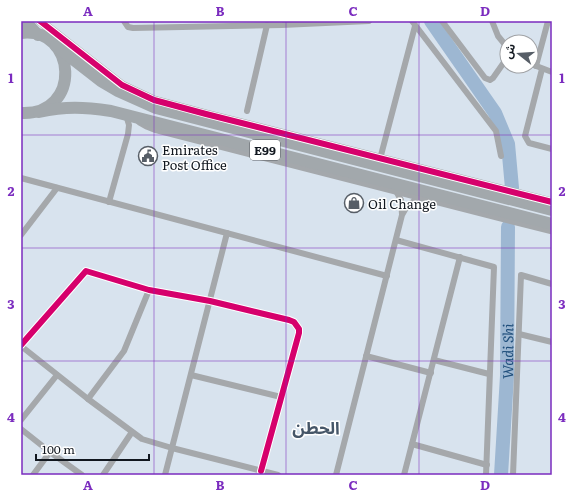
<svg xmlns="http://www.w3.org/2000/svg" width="573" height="496" font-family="Literata,'Noto Sans Arabic',serif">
<rect width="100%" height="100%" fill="#d8e3ee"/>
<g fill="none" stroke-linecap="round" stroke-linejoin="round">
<!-- river -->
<g stroke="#9db7d2" stroke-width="14">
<path d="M431 21 495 113 508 144 512 188"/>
<path id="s1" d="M501 475 507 376 508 227"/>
</g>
<!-- street -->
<g stroke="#a5a8ab" stroke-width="6">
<path d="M124 21 128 27 133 28 282 25 369 21"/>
<path d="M412 21 496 131 501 156"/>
<path d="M442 21 485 78 490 80 493 78 507 58"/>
<path d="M492 21 498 36 507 47"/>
<path d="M531 64 552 72"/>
<path d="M536 66 548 21"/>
<path d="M542 69 525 136 529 143 552 149"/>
<path d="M247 111 267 25"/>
<path d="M380 159 415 26"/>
<path d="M21 178 387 276"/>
<path d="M396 191 401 200 402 214"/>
<path d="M109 202 128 134 129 125 126 115"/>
<path d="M21 235 57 188"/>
<path d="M396 240 494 267 486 475"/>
<path d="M519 334 552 342"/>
<path d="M21 345 86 271 149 290 210 301 289 320 294 322 299 329V333L261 471"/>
<path d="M21 346 88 399 142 439 172 448 278 475"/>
<path d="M366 356 431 373"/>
<path d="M434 360 489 374"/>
<path d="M191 375 281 397"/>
<path d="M88 399 124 351 149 290"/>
<path d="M21 420 57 375"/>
<path d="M21 429 50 452 82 475"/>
<path d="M412 444 487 465"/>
<path d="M33 475 50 452"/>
<path d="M103 475 132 432"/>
<path d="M165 475 227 233"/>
<path d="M336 475 402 215C406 206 412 201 421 197"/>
<path d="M404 475 460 257"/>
<path d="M513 475 521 275 552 284"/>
</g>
<!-- secondary -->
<g stroke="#a4a8ac" stroke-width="9">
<path d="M40 21 122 85 154 100 206 114 552 202"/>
<path d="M140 121 147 125 157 129 552 230"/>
</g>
<!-- highway -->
<g stroke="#a2a8ac" stroke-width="12">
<path d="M25 21 38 35"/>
<path d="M21 33C77 26 83 116 21 113"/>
<path d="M56 46 101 81 118 91 156 108 552 210"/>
<path d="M39 112C66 106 84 107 111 111L552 224"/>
</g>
<defs>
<g id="cycleway">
<path d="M40 21 122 85 154 100 206 114 552 202"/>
<path d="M21 345 86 271 149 290 210 301 289 320 294 322 299 329V333L261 471"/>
</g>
</defs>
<!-- cycleway casing -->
<use href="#cycleway" stroke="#fff" stroke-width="8"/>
<!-- cycleway -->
<use href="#cycleway" stroke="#d6006c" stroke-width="6"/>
</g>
<!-- grid -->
<path fill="none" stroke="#7b2cbf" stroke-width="1" stroke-opacity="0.55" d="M154 21V475M286 21V475M419 21V475M21 135H552M21 248H552M21 361H552"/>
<!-- icons -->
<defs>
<symbol id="civic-ring" viewBox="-11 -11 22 22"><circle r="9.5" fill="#fff" stroke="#575e67" stroke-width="1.5"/><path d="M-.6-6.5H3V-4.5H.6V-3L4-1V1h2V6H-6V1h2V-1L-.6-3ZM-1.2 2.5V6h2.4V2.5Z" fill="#575e67"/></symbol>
<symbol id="shop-ring" viewBox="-11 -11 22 22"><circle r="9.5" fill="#fff" stroke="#575e67" stroke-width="1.5"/><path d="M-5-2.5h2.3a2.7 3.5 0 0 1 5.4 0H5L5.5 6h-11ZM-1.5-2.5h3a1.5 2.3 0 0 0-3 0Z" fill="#575e67"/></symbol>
</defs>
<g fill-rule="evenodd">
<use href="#civic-ring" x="137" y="145" width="22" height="22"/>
<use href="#shop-ring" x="343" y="192" width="22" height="22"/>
</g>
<g text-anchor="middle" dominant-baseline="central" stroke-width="3" stroke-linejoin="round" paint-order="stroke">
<!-- shield labels -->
<rect fill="#fff" stroke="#585d62" stroke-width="1" x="250" y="140" width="30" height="20" rx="3"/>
<g font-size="12" font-weight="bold" fill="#11171f">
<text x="265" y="150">E99</text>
</g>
<!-- poi labels -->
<g font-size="13" fill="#11171f" stroke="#fff" text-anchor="start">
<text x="162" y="149">Emirates<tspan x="162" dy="15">Post Office</tspan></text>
<text x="368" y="203">Oil Change</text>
</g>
<!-- water labels -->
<g font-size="14" font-style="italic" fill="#204f7c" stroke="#fff">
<text stroke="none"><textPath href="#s1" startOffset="124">Wadi Shi</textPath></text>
</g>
<!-- district labels -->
<g font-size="17" font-weight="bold" fill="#465668" stroke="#fff">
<text x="316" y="426">الحطن</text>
</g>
</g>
<!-- border -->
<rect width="573" height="496" fill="none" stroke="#ffffff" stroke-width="44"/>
<!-- north arrow -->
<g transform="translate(519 54) rotate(287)"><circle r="19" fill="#ffffff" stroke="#a0a2a5"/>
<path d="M0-3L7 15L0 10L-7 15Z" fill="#575e67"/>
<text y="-6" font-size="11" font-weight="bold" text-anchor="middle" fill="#11171f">ش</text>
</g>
<!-- scale -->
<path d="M36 454v6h113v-6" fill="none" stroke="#11171f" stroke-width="2"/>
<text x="42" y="454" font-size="12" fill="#11171f" stroke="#ffffff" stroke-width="3" paint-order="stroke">100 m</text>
<rect x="22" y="22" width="529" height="452" fill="none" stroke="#7b2cbf" stroke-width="1.5"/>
<g font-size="13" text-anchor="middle" font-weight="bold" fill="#7b2cbf">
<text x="88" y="16">A</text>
<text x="220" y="16">B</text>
<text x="353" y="16">C</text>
<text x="485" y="16">D</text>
<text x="11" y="83">1</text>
<text x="562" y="83">1</text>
<text x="11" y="196">2</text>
<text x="562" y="196">2</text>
<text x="11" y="309">3</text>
<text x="562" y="309">3</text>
<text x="11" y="422">4</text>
<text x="562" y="422">4</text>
<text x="88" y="490">A</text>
<text x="220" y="490">B</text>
<text x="353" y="490">C</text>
<text x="485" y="490">D</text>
</g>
</svg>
